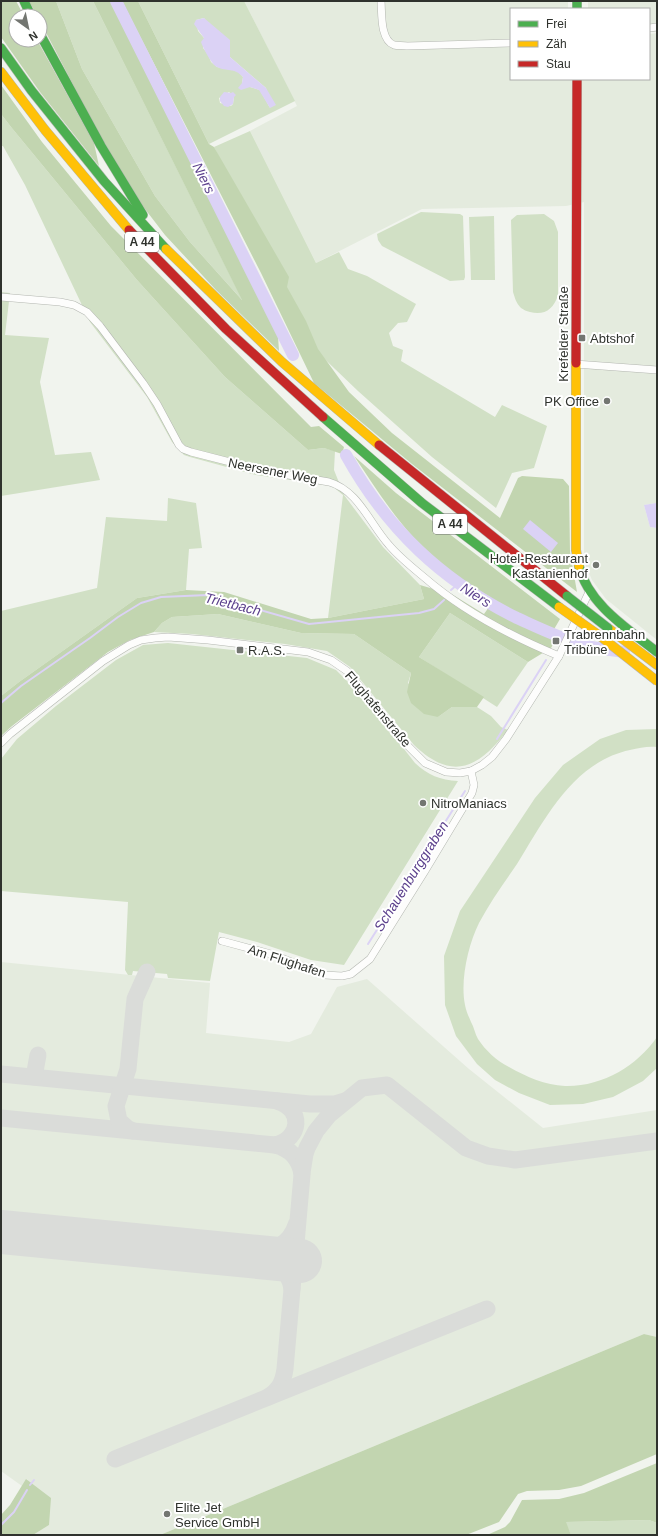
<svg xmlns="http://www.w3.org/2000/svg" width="658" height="1536" font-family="Helvetica,sans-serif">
<rect width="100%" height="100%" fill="#f1f4ee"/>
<!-- built -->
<g fill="#e4ebde">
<path d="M244 1H568V9H511V79H649V34L657 33V507L656 503 644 505 650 527 657 528V640L606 599 592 580 586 566 584 558V202L566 206 422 209 316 263 250 131 297 106Z"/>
<path d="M588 1H657V32H649V9H588Z"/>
<path d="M1 962 210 983 206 1033 289 1042 311 1034 337 987 367 979 469 1069 543 1128 657 1110V1337L644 1334 160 1535H33L49 1525 27 1479 22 1486 1 1471Z"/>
</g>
<!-- green -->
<g fill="#d1e0c5" fill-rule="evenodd">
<path d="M56 1H93L243 301 190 242 155 196 82 69Z"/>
<path d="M138 1H244L295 101 209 144ZM204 18 230 57 266 88 270 108 260 90 250 87 242 83 243 77 238 71 217 67 211 62 208 54 203 48 204 38 198 31 196 20ZM229 92 234 97 233 104 231 106 220 103 219 98Z"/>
<path d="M1 114 11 127 137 280 225 377 308 450 324 448 335 451 334 470 344 495 383 547 420 585 424 599 328 618 343 495 332 486 256 475 190 457 184 455 172 442 147 397 90 322 25 185 3 146H1Z"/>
<path d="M250 131 316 263 339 252 348 269 367 276 416 304 407 322 398 323 389 333 393 346 403 350 401 361 495 417 502 405 547 426 534 468 512 473 496 508 432 457 358 391 312 347 214 147Z"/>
<path d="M421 212 460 214 463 216 465 277 464 280 450 281 382 246 378 240 377 234Z"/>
<path d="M544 214 554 221 558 232V295C554 309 544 316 530 312 526 311 524 310 521 308 516 303 515 298 513 292L511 220 517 215Z"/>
<path d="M494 216 495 280H471L469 217Z"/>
<path d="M1 292 10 293 5 335 49 338 40 382 55 455 91 452 100 480 1 496Z"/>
<path d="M168 498 196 503 202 548 189 549 186 590 137 598 19 682 1 696V611L97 588 106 517 167 521Z"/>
<path d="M450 613 528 662 497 707 419 657Z"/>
<path d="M218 614 301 633 354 634 411 673 408 683 438 717 452 707H477L491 716 501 727 508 730C478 768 453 782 414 745L350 667 327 651 285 644 192 634 154 632 162 623 172 617Z"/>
<path d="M168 643 307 658 336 670 364 698 415 763C428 775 440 780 458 781L344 965 311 960 257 942 219 932 210 981 168 978 167 974 133 971 132 975H128L125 970 128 902 1 891V759L17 739 56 706 116 660 143 645Z"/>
<path d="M657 729V747C647 746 640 748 630 750 573 762 545 819 517 864 504 883 490 902 479 923 468 945 460 981 465 1005 466 1011 469 1017 471 1022 474 1027 475 1034 478 1039 485 1050 497 1061 509 1067 527 1077 545 1085 565 1086 602 1087 637 1066 657 1037V1068L643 1081 613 1097 583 1104 550 1105 519 1093 495 1080 477 1064 456 1036 445 1005 444 956 460 911 535 798 563 765 600 739 626 730Z"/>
<path d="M649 1520 657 1523V1535H571L565 1522Z"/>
</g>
<!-- forest -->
<g fill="#c2d5b0">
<path d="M1 1H16L24 16H16V40H37L94 143 99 166 40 92 1 37Z"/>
<path d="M29 1H56L82 69 155 196 190 242 242 300 93 1H111L257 288 278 336 279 351 216 290 165 235 135 196 94 125 40 21V16H37Z"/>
<path d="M122 1H138L209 144 214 147 289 277 287 287 306 321 318 349 349 392 392 433 500 518 518 478 522 476 563 479 569 486 570 552 577 592 412 464 314 383 261 273Z"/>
<path d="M1 85 42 142 111 226 311 427 319 426 344 447 342 454 324 448 308 450 225 377 137 280 11 127 1 114Z"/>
<path d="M354 456 396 493 560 619 553 631C502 611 452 578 414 538 391 513 373 484 354 456Z"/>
<path d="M420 585 437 590 444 595 450 593 484 614 489 607 557 637 551 648 528 662 450 613 419 657 484 697 477 707H452L438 717 424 714 411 703 407 692 411 673 354 634 301 633 218 614 172 617 162 623 154 632 130 640 108 652 12 726 1 736V696L19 682 137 598 186 590 224 592 311 619 328 618 424 599Z"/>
<path d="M644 1334 657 1337V1454L581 1486 559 1490 527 1491 518 1494 499 1522 466 1535H160Z"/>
<path d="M657 1463V1523L649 1520 566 1522 571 1535H487L505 1527 510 1522 522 1500 559 1499 584 1493Z"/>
<path d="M26 1479 51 1498 49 1525 33 1535H1V1515L10 1505Z"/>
</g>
<!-- water -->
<g fill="#dbd2f5">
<path d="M204 18 230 40V57L266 88 276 105 270 108 259 90 250 87 241 90 238 88 242 83 243 77C234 67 227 72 217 67 212 65 203 48 201 42L204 38 194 24 196 20Z"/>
<path d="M224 92 231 93 233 92 236 95 234 97 233 104 228 107 224 106 220 101V97Z"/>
<path d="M656 503 657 528 650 527 644 505Z"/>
<path d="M530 520 558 543 551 552 523 529Z"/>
</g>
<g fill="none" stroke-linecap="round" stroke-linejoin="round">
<!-- stream -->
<g stroke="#dbd2f5" stroke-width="2">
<path d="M451 590 458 584"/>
<path d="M1 703 21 686 90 638 118 617 141 603 161 597 208 595 309 624 419 613 434 609 444 600"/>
<path d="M497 739 546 660"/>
<path d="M456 805 465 791"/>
<path d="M368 944 454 808"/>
<path d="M30 1485 34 1480"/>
<path d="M1 1525 14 1512 27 1490"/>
</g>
<!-- river -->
<g stroke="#dbd2f5" stroke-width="12">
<path d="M116 1 293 355"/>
<path d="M346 455C387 529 442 581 517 618 539 628 561 639 585 645 597 649 611 650 624 652"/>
</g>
<!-- taxiway -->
<g stroke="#dadcd9" stroke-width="17">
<path d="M1 1074 310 1104H335L345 1101"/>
<path d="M34 1077 38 1055"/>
<path d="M1 1118 275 1145C291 1149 300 1159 302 1175L285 1369C283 1383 279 1390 268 1397"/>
<path d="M133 1131 127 1128 119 1121 116 1106 128 1069 135 999 147 972"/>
<path d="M275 1145C301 1139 304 1109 277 1101"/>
<path d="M302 1173 305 1154 307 1148 316 1131 329 1115 362 1088 387 1085 466 1148 488 1156 515 1160 657 1141"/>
<path d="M256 1257C273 1251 290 1244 296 1225"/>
<path d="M256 1257C273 1263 290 1269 292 1289"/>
<path d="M115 1459 487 1309"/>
</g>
<!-- runway -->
<path stroke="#dadcd9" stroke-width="44" d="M1 1232 300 1261"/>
<defs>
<g id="street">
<path d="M381 1C382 13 380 40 394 45 398 46 403 45 407 46L511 43"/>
<path d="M649 28 657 27"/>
<path d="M1 297 60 302 74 305 87 312 100 326 143 383 157 404 179 445 183 449 191 452 265 471 329 482C358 490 370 524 389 545 399 557 413 568 425 578 462 610 513 637 559 656"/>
<path d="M575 364 657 370"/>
<path d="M1 743 10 734 103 661 129 645 141 640 155 638 168 637 208 640 308 652 331 660 347 671 407 745 425 763 446 772 460 773 471 771 482 765 492 757 506 739 559 656 590 590"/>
<path d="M222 941 271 954 325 975 342 976 351 974 370 959 425 871 472 793 474 785 471 771"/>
</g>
<g id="fast">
<path d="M24 1 31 16"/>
<path d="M577 1V9"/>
<path d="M40 34 101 146 143 215"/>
<path d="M1 48 31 90 104 181 166 249"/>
<path d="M323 417 422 503 559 607"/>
<path d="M579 566C588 604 628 629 657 652"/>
</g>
<g id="slow">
<path d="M1 72 45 130 129 230"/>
<path d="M166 249 282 362 379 445"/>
<path d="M576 363V550L579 566"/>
<path d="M608 628 657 665"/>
</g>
<g id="jam">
<path d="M129 230 226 329 323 417"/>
<path d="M576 363 577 79"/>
<path d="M379 445 567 596"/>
</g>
</defs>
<!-- street casing -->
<use href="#street" stroke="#b3b6b0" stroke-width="8"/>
<!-- fast casing -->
<use href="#fast" stroke="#b3b6b0" stroke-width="10"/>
<!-- slow casing -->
<use href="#slow" stroke="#b3b6b0" stroke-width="10"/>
<!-- jam casing -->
<use href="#jam" stroke="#b3b6b0" stroke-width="10"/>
<!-- street -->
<use href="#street" stroke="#fdfdfc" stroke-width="7"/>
<!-- fast -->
<use href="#fast" stroke="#4caf50" stroke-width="9"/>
<!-- slow -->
<use href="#slow" stroke="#ffc107" stroke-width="9"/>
<!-- jam -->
<use href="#jam" stroke="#c62828" stroke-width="9"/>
<defs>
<path id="fast-bridge" d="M567 596 608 628"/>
<path id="slow-bridge" d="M559 607 600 636 657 681"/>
</defs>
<!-- fast-bridge casing -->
<use href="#fast-bridge" stroke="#b3b1ba" stroke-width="10" stroke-linecap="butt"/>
<!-- slow-bridge casing -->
<use href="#slow-bridge" stroke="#b3b1ba" stroke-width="10" stroke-linecap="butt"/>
<!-- fast-bridge -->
<use href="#fast-bridge" stroke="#4caf50" stroke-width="9"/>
<!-- slow-bridge -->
<use href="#slow-bridge" stroke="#ffc107" stroke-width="9"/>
</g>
<!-- markers -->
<g fill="#737671" stroke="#fff" stroke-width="1.5">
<rect x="578" y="334" width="8" height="8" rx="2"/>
<circle cx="607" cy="401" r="4"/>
<circle cx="596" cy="565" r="4"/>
<rect x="552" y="637" width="8" height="8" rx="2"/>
<rect x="236" y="646" width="8" height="8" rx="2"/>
<circle cx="423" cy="803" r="4"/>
<circle cx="167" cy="1514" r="4"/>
</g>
<g text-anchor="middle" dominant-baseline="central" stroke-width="4" stroke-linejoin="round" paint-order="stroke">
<!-- shield labels -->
<g fill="#fff" stroke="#6d706c" stroke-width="1">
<rect x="125" y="232" width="34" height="20" rx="3"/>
<rect x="433" y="514" width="34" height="20" rx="3"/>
</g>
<g font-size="12" font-weight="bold" fill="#2f322d">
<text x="142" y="242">A 44</text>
<text x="450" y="524">A 44</text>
</g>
<!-- street labels -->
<g font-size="13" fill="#2f322d" stroke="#fff">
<text transform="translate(563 334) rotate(-90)">Krefelder Straße</text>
<text transform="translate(273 471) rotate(11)">Neersener Weg</text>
<text transform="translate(378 709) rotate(50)">Flughafenstraße</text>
<text transform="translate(287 961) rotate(18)">Am Flughafen</text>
</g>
<!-- poi labels -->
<g font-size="13" fill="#2f322d" stroke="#fff" text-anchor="start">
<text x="590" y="338">Abtshof</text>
<text x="599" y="401" text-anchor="end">PK Office</text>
<text x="588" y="558" text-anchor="end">Hotel-Restaurant<tspan x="588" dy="15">Kastanienhof</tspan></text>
<text x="564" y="634">Trabrennbahn<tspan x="564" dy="15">Tribüne</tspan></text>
<text x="248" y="650">R.A.S.</text>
<text x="431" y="803">NitroManiacs</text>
<text x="175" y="1507">Elite Jet<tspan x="175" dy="15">Service GmbH</tspan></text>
</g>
<!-- water labels -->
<g font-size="14" font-style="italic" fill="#5c418d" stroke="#fff">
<text transform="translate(204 178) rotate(63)">Niers</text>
<text transform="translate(476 595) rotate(32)">Niers</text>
<text transform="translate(233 604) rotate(14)">Trietbach</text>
<text transform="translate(411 876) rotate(-58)">Schauenburggraben</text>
</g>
</g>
<!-- border -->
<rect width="658" height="1536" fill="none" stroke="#2f322d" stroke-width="4"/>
<!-- legend -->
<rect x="510" y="8" width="140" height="72" fill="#ffffff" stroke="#acadab"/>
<rect x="518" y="21" width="20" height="6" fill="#4caf50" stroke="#acadab"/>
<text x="546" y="28" font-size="12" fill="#2f322d">Frei</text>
<rect x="518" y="41" width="20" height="6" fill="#ffc107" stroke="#acadab"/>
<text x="546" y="48" font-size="12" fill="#2f322d">Zäh</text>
<rect x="518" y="61" width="20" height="6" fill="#c62828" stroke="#acadab"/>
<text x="546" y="68" font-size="12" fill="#2f322d">Stau</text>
<!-- north arrow -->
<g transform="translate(28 28) rotate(147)"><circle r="19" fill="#ffffff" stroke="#acadab"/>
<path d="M0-3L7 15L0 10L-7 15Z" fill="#737671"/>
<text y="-6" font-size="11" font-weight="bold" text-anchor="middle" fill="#2f322d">N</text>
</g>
</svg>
